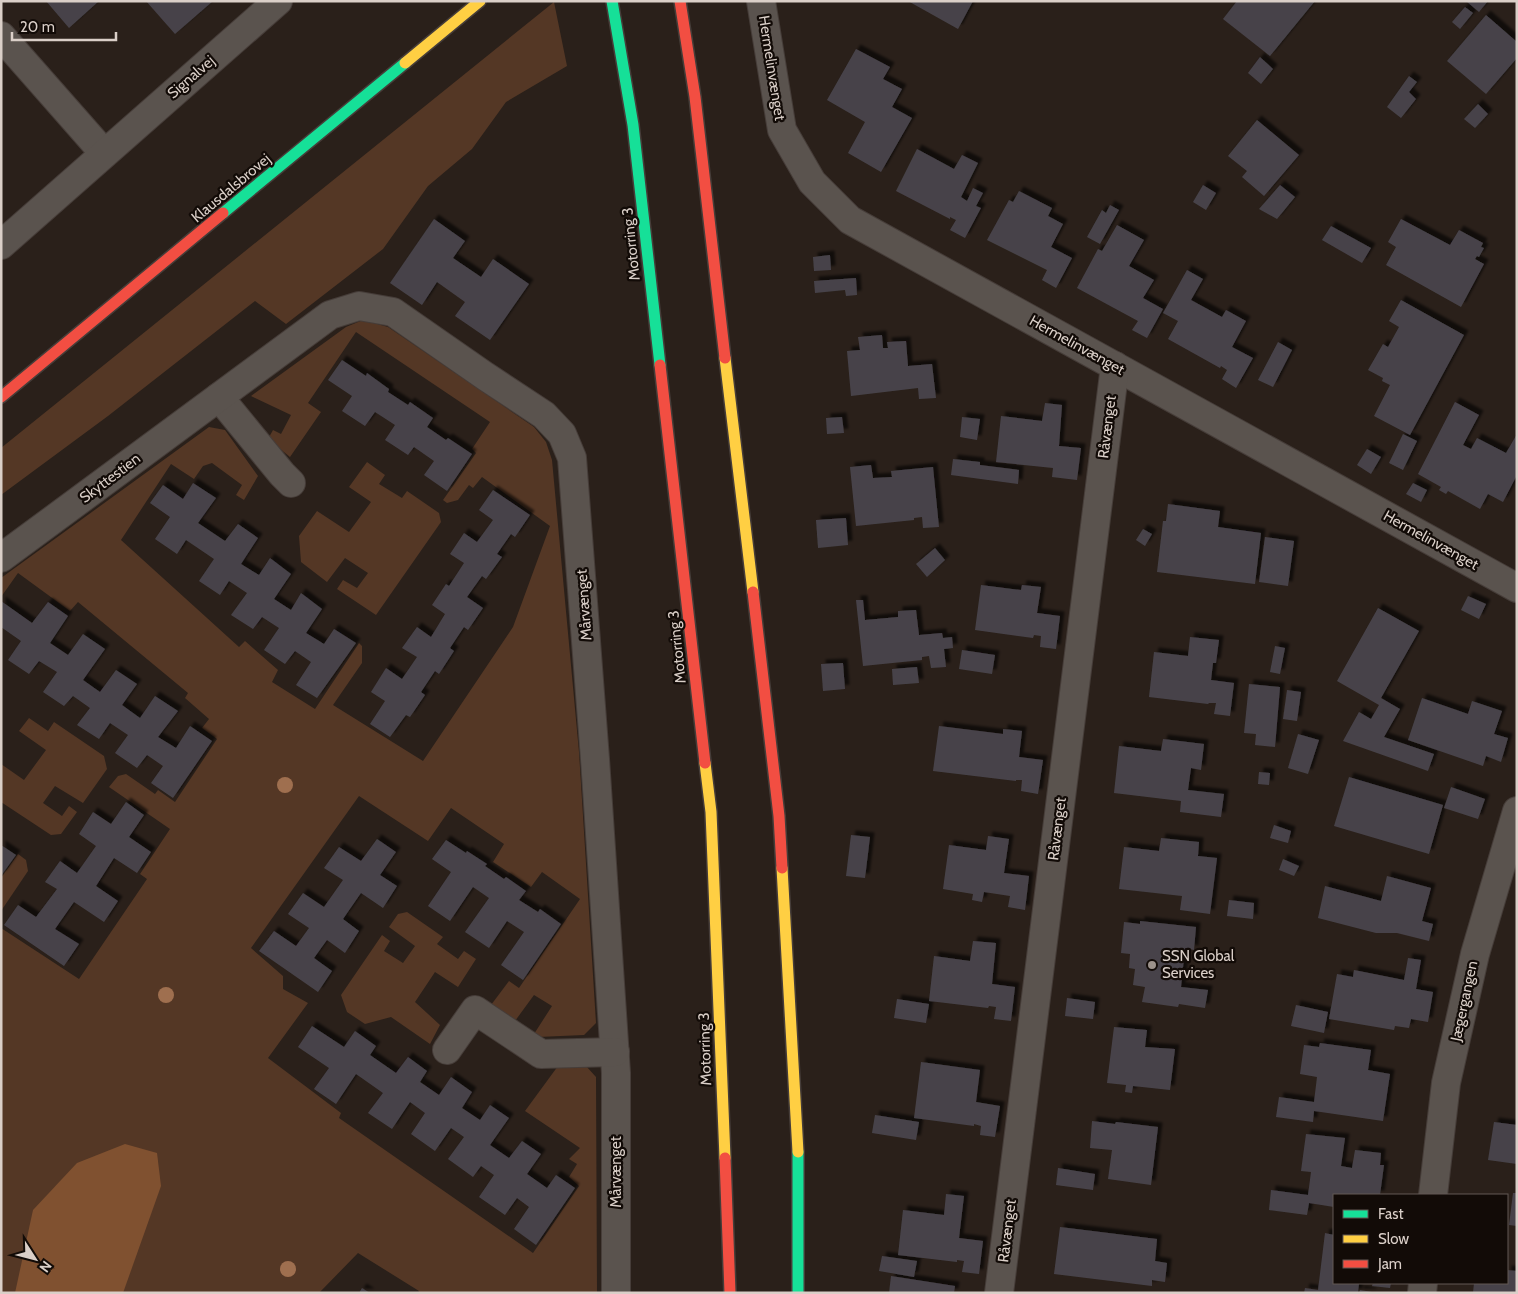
<svg xmlns="http://www.w3.org/2000/svg" width="1518" height="1294" font-family="Cabin,sans-serif">
<defs>
<filter id="shadow"><feDropShadow dx="4.5" dy="-4.5" stdDeviation="1" flood-color="#0009"/></filter>
</defs>
<rect width="100%" height="100%" fill="#2a201a"/>
<!-- green -->
<g fill="#543725">
<path d="M554 2 567 66 506 102 472 149 428 186 383 249 286 324 255 301 108 416 1 495V448Z"/>
<path d="M363 320 388 327 534 427 546 442 552 460 579 752 596 1023 584 1035 538 1037 534 1034 552 1006 534 995 515 1021 491 1005 509 981 519 988 580 899 542 872 531 887 493 862 504 844 451 808 428 841 359 796 251 948 283 976V989L308 1003 268 1058 341 1113 339 1118 533 1253 579 1186 569 1177 577 1164 569 1159 580 1148 525 1111 558 1066H586L596 1077 597 1293H418L419 1291 358 1253 319 1293H1V928L79 979 147 879 140 874 170 829 109 787 118 776 126 774 155 794 158 790 175 802 217 739 202 728 209 719 185 698 188 693 78 602 70 611 18 573 1 597V578L209 427 225 430 258 476 244 500 236 495 242 485 212 463 203 466 194 479 171 464 121 540 239 647 245 641 278 670 272 682 315 709 359 643 362 646V663L333 705 423 761 513 627 550 526 482 477 473 488 469 485 458 500 447 503 443 500 476 453 472 449 490 422 356 332 308 403 321 412 290 457 268 439 273 430 281 434 291 415 251 396 346 327Z"/>
<path d="M367 462 385 475 379 484 402 498 407 491 439 513 441 522 376 615 337 589 343 580 357 588 368 573 345 558 327 582 301 562 299 536 317 511 349 532 371 502 349 487Z"/>
<path d="M29 718 48 731 54 722 104 756 107 769 83 803 55 786 43 803 62 816 69 806 77 812 61 834 51 835 1 802V764L24 780 46 750 19 731Z"/>
<path d="M18 854 26 860 28 871 1 911V878Z"/>
<path d="M407 912 443 937 437 944 458 959 464 951 476 959 458 987 435 972 415 1002 440 1025 430 1044 391 1017 365 1024 347 1012 341 995 382 935 390 941 384 951 403 963 415 946 389 927 398 914Z"/>
</g>
<!-- water -->
<path fill="#805130" d="M125 1144 157 1153 161 1186 123 1293H15L33 1210 77 1163Z"/>
<!-- building -->
<g fill="#47434a" filter="url(#shadow)">
<path d="M46 1H99L69 28Z"/>
<path d="M146 1H213L175 34Z"/>
<path d="M908 1H973L958 29Z"/>
<path d="M1237 1H1315L1270 56 1223 19Z"/>
<path d="M1466 1H1488L1479 12Z"/>
<path d="M1465 7 1473 13 1460 29 1452 22Z"/>
<path d="M1486 15 1517 42V58L1486 94 1447 61Z"/>
<path d="M856 49 890 67 883 79 902 89 892 107 912 118 881 172 848 153 865 122 827 100Z"/>
<path d="M1260 57 1273 69 1261 84 1248 73Z"/>
<path d="M1409 76 1417 82 1409 92 1416 99 1401 118 1387 107Z"/>
<path d="M1478 104 1488 114 1475 128 1464 119Z"/>
<path d="M1257 120 1299 155 1264 196 1242 177 1247 171 1228 156Z"/>
<path d="M917 149 954 169 962 155 978 163 961 197 967 201 973 188 983 193 976 206 981 208 965 238 950 230 956 220 950 217V219L896 191Z"/>
<path d="M1203 185 1216 193 1206 210 1193 202Z"/>
<path d="M1280 185 1295 197 1277 219 1259 209Z"/>
<path d="M1019 191 1052 208 1048 216 1063 224 1051 247 1072 258 1056 288 1042 280 1047 270 987 240 1009 200 1013 202Z"/>
<path d="M1110 205 1119 210 1100 244 1087 237 1102 210 1106 213Z"/>
<path d="M434 219 465 241 453 258 481 277 493 259 529 284 490 340 455 316 465 302 437 282 422 305 390 283Z"/>
<path d="M1401 219 1450 245 1459 230 1483 243 1481 247 1484 248 1479 257 1477 256 1475 259 1484 264 1461 307 1386 265 1396 247 1388 242Z"/>
<path d="M1117 225 1144 240 1129 266 1154 280 1143 298 1163 309 1147 338 1132 330 1138 321 1077 288 1098 249 1102 251Z"/>
<path d="M1331 226 1371 248 1362 263 1322 240Z"/>
<path d="M830 255 831 270 814 271 813 257Z"/>
<path d="M1187 270 1203 279 1191 300 1222 317 1226 310 1246 321 1232 347 1253 358 1236 388 1222 379 1227 370 1221 366 1220 368 1168 339 1178 321 1163 313Z"/>
<path d="M856 278 857 295 846 296 845 290 815 293 814 281Z"/>
<path d="M1401 300 1464 335 1410 435 1374 416 1390 385 1382 381 1383 378 1368 370 1383 344 1388 347 1399 327 1389 321Z"/>
<path d="M882 335 883 348H888L887 342 906 341 908 366 932 364 936 398 919 399 918 388 851 396 847 351 860 350 858 337Z"/>
<path d="M1278 342 1292 350 1273 387 1258 380Z"/>
<path d="M342 360 366 376 367 373 389 389 388 392 408 405 410 402 433 418 427 427 446 440 448 438 472 454 447 491 424 475 434 461 414 447 408 455 385 440 395 425 375 412 365 426 342 411 352 396 328 380Z"/>
<path d="M1455 402 1479 415 1463 445 1471 449 1477 438 1506 453 1517 434V475L1503 502 1488 494 1480 509 1448 491 1446 494 1439 490 1441 487 1418 474Z"/>
<path d="M1045 403 1062 405 1059 446 1081 448 1077 480 1052 477 1053 468 996 462 1001 416 1042 421Z"/>
<path d="M842 417 844 433 827 434 826 418Z"/>
<path d="M962 417 980 419 977 440 960 437Z"/>
<path d="M1403 434 1417 441 1403 470 1389 463Z"/>
<path d="M1367 449 1381 457 1371 474 1357 465Z"/>
<path d="M953 459 980 462V465L1019 470 1018 484 951 475Z"/>
<path d="M871 465 873 478 892 477 891 471 933 467 939 527 923 528 922 517 914 518V520L856 526 850 467Z"/>
<path d="M193 483 216 498 198 523 225 541 238 524 258 538 241 564 259 575 270 558 291 574 274 599 291 610 301 593 322 609 306 633 324 644 334 629 356 643 317 698 296 685 311 662 295 651 285 664 264 650 279 628 262 617 253 629 231 615 247 593 229 581 220 595 199 581 214 559 186 540 177 554 155 539 170 517 150 503 163 485 183 499Z"/>
<path d="M1413 483 1427 490 1421 502 1406 494Z"/>
<path d="M493 490 530 515 515 537 511 534 497 554 502 557 486 579 482 576 467 597 483 608 468 630 464 627 450 648 454 651 439 674 435 671 421 692 425 695 410 717 406 715 390 737 370 724 385 701 371 692 386 668 402 679 417 657 402 648 417 627 431 637 445 614 432 605 446 584 449 586 464 563 450 554 464 533 477 542 493 520 479 510Z"/>
<path d="M1168 504 1220 511 1218 527 1261 533 1255 584 1157 572 1163 521H1166Z"/>
<path d="M846 518 848 545 818 548 816 520Z"/>
<path d="M1143 529 1152 534 1145 546 1136 540Z"/>
<path d="M1265 537 1294 541 1288 586 1259 582Z"/>
<path d="M935 548 945 560 927 577 916 564Z"/>
<path d="M981 585 1021 590 1022 585 1041 587 1037 613 1060 616 1056 649 1040 647 1041 636 1034 635 1033 638 975 630Z"/>
<path d="M1468 596 1486 604 1479 619 1461 610Z"/>
<path d="M856 600H863L865 620 898 617V611L916 610 919 635 942 633 943 638 952 637 953 648 944 649 946 667 931 668 929 656 922 657V660L863 666Z"/>
<path d="M1 601 32 623 48 602 68 616 50 643 68 655 83 634 105 649 83 680 100 692 116 670 137 684 122 705 140 718 155 696 178 711 158 737 176 748 190 726 212 741 173 798 151 783 163 766 147 755 137 768 115 753 128 735 110 723 99 739 77 725 90 708 73 696 64 706 43 692 57 672 39 661 29 674 8 660 21 641 1 627Z"/>
<path d="M1378 608 1419 631 1381 698 1400 709 1384 737 1434 754 1428 771 1343 741 1359 712 1371 719 1379 705 1337 681Z"/>
<path d="M1190 637 1219 640 1216 663H1213L1211 680 1234 683 1230 716 1214 714 1216 703H1209L1208 704 1149 697 1154 652 1188 656Z"/>
<path d="M1275 646 1285 648 1280 674 1270 672Z"/>
<path d="M962 650 995 655 992 674 959 669Z"/>
<path d="M843 663 845 689 823 691 821 664Z"/>
<path d="M917 667 919 683 893 685 892 669Z"/>
<path d="M1249 684 1280 687 1275 747 1255 745 1256 734 1244 733Z"/>
<path d="M1287 690 1301 692 1297 721 1283 719Z"/>
<path d="M1422 698 1468 714 1472 701 1502 711 1494 734 1508 738 1501 762 1486 756 1483 766 1408 740Z"/>
<path d="M939 726 1003 734V729L1022 731 1019 757 1043 760 1038 794 1021 791 1022 780H1016V781L933 771Z"/>
<path d="M1298 734 1319 740 1308 774 1288 768Z"/>
<path d="M1163 739 1204 744 1201 770 1191 768 1188 790 1224 794 1221 817 1180 812 1181 801 1114 793 1119 746 1161 751Z"/>
<path d="M1259 772 1270 773 1269 785 1258 784Z"/>
<path d="M1349 777 1443 805 1429 854 1334 826Z"/>
<path d="M1451 787 1485 799 1478 819 1444 808Z"/>
<path d="M126 802 144 815 129 837 151 852 137 873 114 858 96 886 118 901 104 922 74 902 55 929 79 944 64 966 4 925 18 905 36 917 57 889 45 882 60 861 77 873 96 846 79 834 93 812 111 824Z"/>
<path d="M1274 825 1291 831 1288 843 1270 838Z"/>
<path d="M851 835 870 837 865 878 846 876Z"/>
<path d="M988 836 1009 839 1004 873 1029 876 1025 910 1008 907 1010 896 984 892 982 902 972 900 973 894 943 889 949 845 986 850Z"/>
<path d="M1161 838 1199 842 1198 856 1217 858 1210 914 1180 910 1182 896 1119 889 1124 847 1159 851Z"/>
<path d="M377 839 396 852 380 875 397 886 383 908 361 893 343 919 359 931 345 953 327 940 314 958 332 971 318 992 259 951 274 931 296 946 309 928 288 914 303 893 324 907 343 880 324 868 339 847 361 861Z"/>
<path d="M446 840 466 853 467 851 487 864 485 866 504 879 506 877 526 891 519 900 538 912 540 909 561 924 523 980 501 965 524 932 507 921 489 948 465 932 489 898 473 887 450 921 428 906 451 872 432 859Z"/>
<path d="M1 845 16 855 1 876Z"/>
<path d="M1283 859 1299 866 1294 876 1279 870Z"/>
<path d="M1387 876 1431 888 1422 921 1433 924 1429 941 1397 933H1376L1318 918 1325 886 1381 901Z"/>
<path d="M1229 900 1254 903 1253 919 1227 916Z"/>
<path d="M1140 921 1196 927 1194 950 1185 948 1181 987 1208 990 1205 1008 1179 1004 1178 1007 1142 1002 1145 987 1133 985 1135 969 1129 968 1130 954 1121 953 1124 922 1140 924Z"/>
<path d="M973 941 996 943 992 984 1015 987 1011 1021 994 1019 996 1007 989 1006 988 1008 929 1001 934 956 970 961Z"/>
<path d="M1408 958 1421 960 1416 989 1433 992 1428 1022 1411 1019 1409 1028 1395 1026 1394 1030 1329 1019 1337 974 1353 977 1354 970 1404 980Z"/>
<path d="M1067 998 1095 1002 1093 1019 1065 1016Z"/>
<path d="M897 999 929 1004 926 1023 894 1018Z"/>
<path d="M1296 1005 1328 1012 1324 1033 1291 1026Z"/>
<path d="M312 1026 344 1047 355 1031 376 1046 370 1055 396 1073 408 1057 427 1071 420 1082 439 1095 451 1077 472 1092 462 1108 480 1120 490 1105 509 1118 490 1145 509 1158 522 1141 541 1154 527 1174 547 1188 556 1175 575 1188 536 1245 514 1229 529 1207 517 1198 505 1215 479 1197 494 1175 481 1166 473 1177 448 1159 464 1137 451 1128 435 1151 411 1134 425 1113 410 1102 392 1129 368 1113 383 1093 356 1074 336 1104 314 1089 329 1068 298 1047Z"/>
<path d="M1114 1027 1147 1030 1145 1047 1175 1049 1170 1090 1133 1086 1132 1093 1125 1092 1126 1085 1107 1083Z"/>
<path d="M1320 1043 1371 1050 1368 1070 1390 1074 1383 1121 1314 1111 1313 1122 1276 1117 1279 1097 1314 1102 1317 1077 1300 1074 1304 1045 1319 1047Z"/>
<path d="M921 1062 980 1070 976 1102 1000 1106 995 1137 980 1135 981 1126 974 1124V1126L914 1118Z"/>
<path d="M875 1115 919 1122 916 1140 872 1133Z"/>
<path d="M1092 1121 1115 1124 1116 1122 1158 1127 1151 1185 1108 1179 1112 1150 1090 1148Z"/>
<path d="M1494 1122 1517 1125V1164L1488 1160Z"/>
<path d="M1306 1134 1345 1138 1341 1166 1352 1168 1355 1150 1381 1153 1380 1165H1384L1380 1195H1334V1207L1309 1203 1307 1215 1269 1210 1271 1190 1308 1195 1311 1172 1301 1171Z"/>
<path d="M1058 1168 1095 1174 1093 1190 1056 1185Z"/>
<path d="M1513 1193H1517V1226L1509 1225Z"/>
<path d="M946 1194 964 1196 959 1238 983 1241 979 1274 962 1272 964 1261 957 1260V1262L898 1255 903 1210 944 1215Z"/>
<path d="M1060 1227 1157 1239 1155 1261 1167 1263 1165 1282 1152 1280V1286L1054 1274Z"/>
<path d="M1325 1233 1334 1235V1283H1359L1358 1293H1304L1305 1288 1318 1290Z"/>
<path d="M882 1256 917 1261 914 1277 879 1271Z"/>
<path d="M1507 1270 1517 1271V1293H1473L1474 1283H1507Z"/>
<path d="M891 1276 955 1286 954 1293H889Z"/>
<path d="M1373 1283H1391L1390 1288 1372 1286Z"/>
<path d="M362 1288 370 1293H359Z"/>
<path d="M1360 1290 1372 1292V1293H1359Z"/>
</g>
<g fill="none" stroke-linecap="round" stroke-linejoin="round">
<defs>
<g id="street">
<path d="M761 1 782 130 812 182 850 220 1517 588"/>
<path d="M1 36 104 153"/>
<path d="M1 245 278 1"/>
<path d="M219 397 282 474 291 483"/>
<path d="M1 558 330 315 359 306 393 312 485 376 544 415 562 434 572 458 595 759 616 1073V1293"/>
<path d="M447 1050 475 1010 541 1054 615 1052"/>
<path d="M1433 1195 1446 1083 1475 954 1517 811"/>
<path d="M999 1293 1115 366"/>
<path d="M1422 1293 1423 1283"/>
</g>
<g id="fast">
<path d="M612 1 633 125 660 365"/>
<path d="M223 213 405 63"/>
<path d="M798 1152V1293"/>
</g>
<g id="slow">
<path d="M405 63 480 1"/>
<path d="M725 358 753 592"/>
<path d="M705 763 711 812 725 1158"/>
<path d="M782 868 798 1152"/>
</g>
<g id="jam">
<path d="M680 1 695 97 725 358"/>
<path d="M660 365 705 763"/>
<path d="M1 397 223 213"/>
<path d="M753 592 779 816 782 868"/>
<path d="M725 1158 730 1293"/>
</g>
</defs>
<!-- street casing -->
<use href="#street" stroke="#463d39" stroke-width="30"/>
<!-- fast casing -->
<use href="#fast" stroke="#463d39" stroke-width="14"/>
<!-- slow casing -->
<use href="#slow" stroke="#463d39" stroke-width="14"/>
<!-- jam casing -->
<use href="#jam" stroke="#463d39" stroke-width="14"/>
<!-- street -->
<use href="#street" stroke="#5a534e" stroke-width="28"/>
<!-- fast -->
<use href="#fast" stroke="#16e098" stroke-width="11"/>
<!-- slow -->
<use href="#slow" stroke="#ffcf43" stroke-width="11"/>
<!-- jam -->
<use href="#jam" stroke="#f24e42" stroke-width="11"/>
</g>
<!-- trees -->
<g fill="#9f6f4f">
<circle cx="285" cy="785" r="8"/>
<circle cx="166" cy="995" r="8"/>
<circle cx="288" cy="1269" r="8"/>
</g>
<!-- markers -->
<circle fill="#9c928b" stroke="#120b07" stroke-width="2" cx="1152" cy="965" r="5"/>
<g text-anchor="middle" dominant-baseline="central" stroke-width="4.5" stroke-linejoin="round" paint-order="stroke">
<!-- street labels -->
<g font-size="15" fill="#dacfc8" stroke="#120b07">
<text transform="translate(772 68) rotate(81)">Hermelinvænget</text>
<text transform="translate(191 77) rotate(-41)">Signalvej</text>
<text transform="translate(231 188) rotate(-40)">Klausdalsbrovej</text>
<text transform="translate(631 244) rotate(-96)">Motorring 3</text>
<text transform="translate(1077 345) rotate(29)">Hermelinvænget</text>
<text transform="translate(1107 427) rotate(-83)">Råvænget</text>
<text transform="translate(110 478) rotate(-37)">Skyttestien</text>
<text transform="translate(1431 540) rotate(29)">Hermelinvænget</text>
<text transform="translate(584 605) rotate(-94)">Mårvænget</text>
<text transform="translate(677 647) rotate(-96)">Motorring 3</text>
<text transform="translate(1057 829) rotate(-83)">Råvænget</text>
<text transform="translate(1464 1001) rotate(-78)">Jægergangen</text>
<text transform="translate(705 1049) rotate(-92)">Motorring 3</text>
<text transform="translate(616 1172) rotate(-90)">Mårvænget</text>
<text transform="translate(1007 1231) rotate(-83)">Råvænget</text>
</g>
<!-- poi labels -->
<g font-size="15" fill="#dacfc8" stroke="#120b07" text-anchor="start">
<text x="1162" y="956">SSN Global<tspan x="1162" dy="17">Services</tspan></text>
</g>
</g>
<!-- border -->
<rect width="1518" height="1294" fill="none" stroke="#dacfc8" stroke-width="5"/>
<!-- legend -->
<rect x="1333" y="1194" width="175" height="90" fill="#120b07" stroke="#625954"/>
<rect x="1343" y="1210" width="25" height="8" fill="#16e098" stroke="#625954"/>
<text x="1378" y="1219" font-size="15" fill="#dacfc8">Fast</text>
<rect x="1343" y="1235" width="25" height="8" fill="#ffcf43" stroke="#625954"/>
<text x="1378" y="1244" font-size="15" fill="#dacfc8">Slow</text>
<rect x="1343" y="1260" width="25" height="8" fill="#f24e42" stroke="#625954"/>
<text x="1378" y="1269" font-size="15" fill="#dacfc8">Jam</text>
<!-- north arrow -->
<g transform="translate(35 1259) rotate(126)" stroke="#120b07" stroke-width="4" paint-order="stroke">
<path d="M0-4L9 19L0 12L-9 19Z" fill="#dacfc8"/>
<text y="-8" font-size="14" font-weight="bold" text-anchor="middle" fill="#dacfc8">N</text>
</g>
<!-- scale -->
<path d="M12 32v8h104v-8" fill="none" stroke="#dacfc8" stroke-width="2.5"/>
<text x="20" y="32" font-size="15" fill="#dacfc8" stroke="#120b07" stroke-width="4" paint-order="stroke">20 m</text>
</svg>
